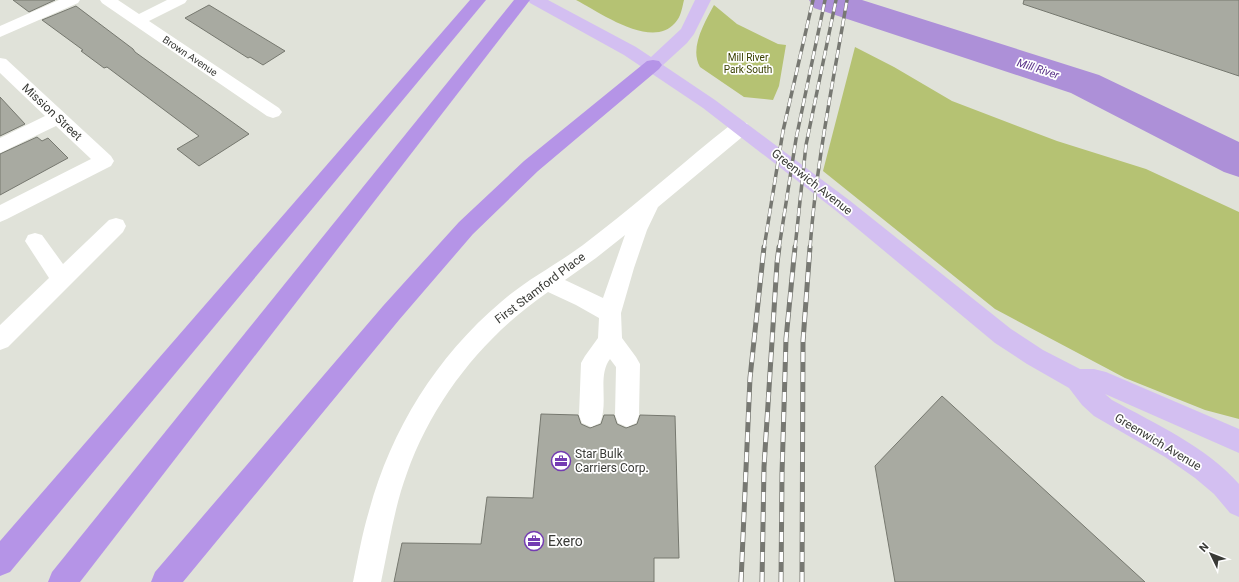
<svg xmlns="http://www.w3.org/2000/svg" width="1239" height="582" font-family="Roboto,sans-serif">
<rect width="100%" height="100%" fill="#e0e2d9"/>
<!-- green -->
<g fill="#b5c273">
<path d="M576 0H684C682 8 681 17 675 23 652 50 599 12 576 0Z"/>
<path d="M714 5 737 24 778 44 786 45 779 86 773 100 744 97 700 67C689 48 705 22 714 5Z"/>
<path d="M855 47 894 67 952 101 1057 141 1146 169 1239 212V419L1205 410 1125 378 995 309 823 171Z"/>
</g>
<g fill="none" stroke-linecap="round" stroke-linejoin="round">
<!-- river -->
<path fill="#ad90d8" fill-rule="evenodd" d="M809 0H862L1099 75 1239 142V177L1224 172 1071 93 814 8Z"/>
</g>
<!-- building -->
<g fill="#a8aaa1" stroke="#76786f">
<path d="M13 0H55L29 12Z"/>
<path d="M1024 0H1239V76L1023 4Z"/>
<path d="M209 5 285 51 263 65 250 57 248 58 185 18Z"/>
<path d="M76 6 133 49 135 52 249 134 199 166 177 149 199 136 107 67 104 68 81 51 83 50 42 20Z"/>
<path d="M0 97 25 124 0 136Z"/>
<path d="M37 137 42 141 48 138 68 158 0 195V154Z"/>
<path d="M942 396 1145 582H895L875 466Z"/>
<path d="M541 414 578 415 581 424 590 428 601 424 604 415H614L617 424 626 428 637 424 640 415 675 416 679 558H654V582H394L402 543 481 544 487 497 533 498Z"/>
</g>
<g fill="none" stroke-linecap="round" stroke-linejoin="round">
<!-- minor -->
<g fill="#fff" fill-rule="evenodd">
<path d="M59 0H80L78 3 0 37V26Z"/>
<path d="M100 0H118L139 14 167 0H187L185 3 149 21 279 108 282 112 279 116 273 118 267 116 102 3Z"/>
<path d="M0 58 6 59 111 156 114 161 111 166 7 219 0 222V205L91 159 56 126 0 153V138L45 116 0 73Z"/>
<path d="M740 122 747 123 749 128 747 133 658 207 647 230 634 268 621 313 622 338 636 357 640 364 639 415 636 423 627 427 618 423 615 415 616 367 610 359C597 376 609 403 600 423L591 427 582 423 579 415 581 363 585 356 598 338 599 318 576 305 548 292C484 336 433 400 407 473 394 508 389 545 381 582H353C358 558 362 534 369 511 391 430 436 357 501 302 526 280 556 265 583 245 628 211 670 174 714 138L733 123ZM625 235 603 298 565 280 596 258Z"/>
<path d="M116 218 123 220 126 226 123 232 8 347 0 350V325L49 278 25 241 28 235 35 233 42 235 63 264 109 220Z"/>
</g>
<!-- major -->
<path fill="#d3bff1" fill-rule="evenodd" d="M528 0H548L636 47 651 57 681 29 695 0H711L694 34 687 43 663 65 715 100 849 200 1011 329 1043 350 1080 369H1094L1106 372 1239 429V453L1105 394 1112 400C1154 423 1207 447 1239 484V517L1230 513 1214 494 1195 478 1165 457 1094 416 1082 405 1069 388 1027 364 995 343 835 210 703 108 624 55 530 3Z"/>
<!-- highway -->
<g fill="#b594e7" fill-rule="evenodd">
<path d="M470 0H486L10 572 0 576V541Z"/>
<path d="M514 0H530L80 582H48L52 572Z"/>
<path d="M653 60 659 61 662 65 659 69 538 171 473 234 399 320 183 582H151L155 572 383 306 459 222 524 161 647 61Z"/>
</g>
<defs>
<g id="rail-far1">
<path d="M764 248 783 131 813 0"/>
<path d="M779 248 796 139 825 0"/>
<path d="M795 248 806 145 836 0"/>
<path d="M810 248C816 165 833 82 847 0"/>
</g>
<g id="rail">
<path d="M741 582 750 378 764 247"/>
<path d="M762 582 764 467 777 263 779 247"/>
<path d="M781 582 782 474 786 339 795 247"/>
<path d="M802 582 803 341 810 247"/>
</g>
</defs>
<!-- rail-far1 casing -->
<use href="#rail-far1" stroke="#777872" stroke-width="3.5"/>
<!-- rail casing -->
<use href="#rail" stroke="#777872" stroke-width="5"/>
<!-- rail-far1 -->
<use href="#rail-far1" stroke="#fff" stroke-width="2.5" stroke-dasharray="8" stroke-linecap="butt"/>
<!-- rail -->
<use href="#rail" stroke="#fff" stroke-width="3.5" stroke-dasharray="10" stroke-linecap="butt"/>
</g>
<!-- icons -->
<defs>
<symbol id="office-ring" viewBox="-11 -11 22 22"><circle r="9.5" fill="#fff" stroke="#743cb2" stroke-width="1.5"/><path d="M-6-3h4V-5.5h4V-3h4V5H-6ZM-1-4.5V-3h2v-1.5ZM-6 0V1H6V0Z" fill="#743cb2"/></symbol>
</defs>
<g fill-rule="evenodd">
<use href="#office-ring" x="550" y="450" width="22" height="22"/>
<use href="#office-ring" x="523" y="530" width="22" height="22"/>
</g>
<g text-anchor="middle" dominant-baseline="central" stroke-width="3.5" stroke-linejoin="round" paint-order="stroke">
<!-- far-street labels -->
<g font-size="10" fill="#393a36" stroke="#fff">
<text transform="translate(190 56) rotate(34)">Brown Avenue</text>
</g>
<!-- far-park labels -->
<g font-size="10" fill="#394000" stroke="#fff">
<text x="748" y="57">Mill River<tspan x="748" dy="12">Park South</tspan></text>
</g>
<!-- far-water labels -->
<g font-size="11" font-style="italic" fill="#5b3489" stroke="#fff">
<text transform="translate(1038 69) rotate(18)">Mill River</text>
</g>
<!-- street labels -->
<g font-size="12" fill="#393a36" stroke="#fff">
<text transform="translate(52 112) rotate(43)">Mission Street</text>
<text transform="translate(812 182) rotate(38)">Greenwich Avenue</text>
<text transform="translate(540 288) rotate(-37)">First Stamford Place</text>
<text transform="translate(1158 442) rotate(31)">Greenwich Avenue</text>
</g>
<!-- poi labels -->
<g font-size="12" fill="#393a36" stroke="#fff" text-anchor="start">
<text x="575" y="454">Star Bulk<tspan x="575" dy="14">Carriers Corp.</tspan></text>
</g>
<!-- near-poi labels -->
<g font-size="14" fill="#393a36" stroke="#fff" text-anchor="start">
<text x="548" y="541">Exero</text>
</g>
</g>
<!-- north arrow -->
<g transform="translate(1211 554) rotate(313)" stroke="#ffffff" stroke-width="3" paint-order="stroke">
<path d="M0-3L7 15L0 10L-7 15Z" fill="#393a36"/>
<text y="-6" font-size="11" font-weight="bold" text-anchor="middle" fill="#393a36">N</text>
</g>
</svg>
